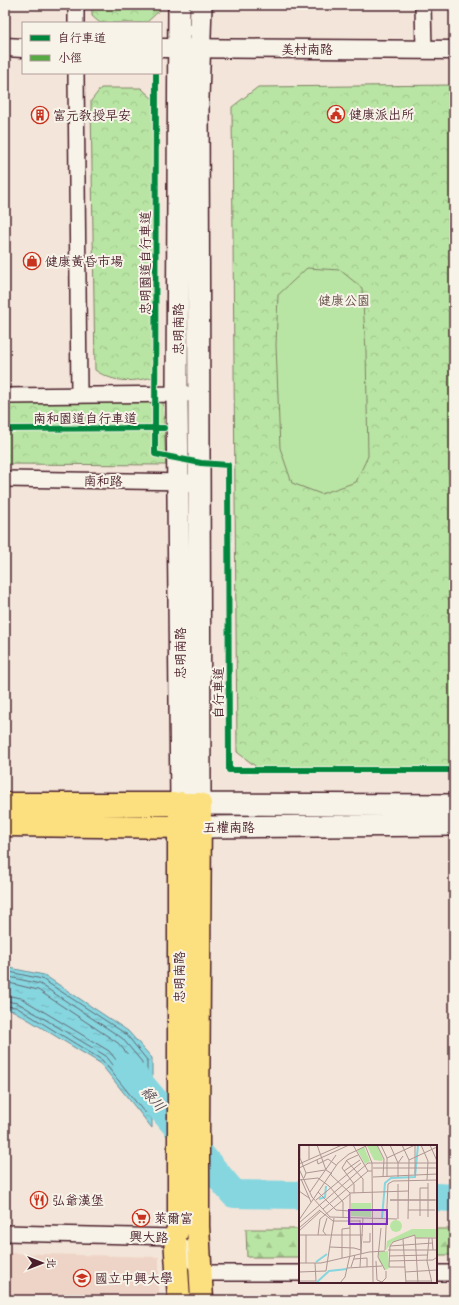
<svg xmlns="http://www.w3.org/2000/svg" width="459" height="1305" font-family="Itim,'LXGW WenKai TC',sans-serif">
<defs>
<pattern id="forest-firs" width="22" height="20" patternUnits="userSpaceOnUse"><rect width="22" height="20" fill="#b8e5a3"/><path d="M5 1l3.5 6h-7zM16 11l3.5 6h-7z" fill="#a0c48c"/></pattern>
<pattern id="park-crowns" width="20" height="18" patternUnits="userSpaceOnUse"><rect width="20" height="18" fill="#b8e5a3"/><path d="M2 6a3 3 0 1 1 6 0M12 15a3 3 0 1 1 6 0" fill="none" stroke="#a0c48c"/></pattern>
<pattern id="water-ripples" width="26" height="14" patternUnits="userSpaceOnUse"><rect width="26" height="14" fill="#86d6e0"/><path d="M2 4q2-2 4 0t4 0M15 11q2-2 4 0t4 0" fill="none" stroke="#75b7c0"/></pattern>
</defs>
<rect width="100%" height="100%" fill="#f3e5d9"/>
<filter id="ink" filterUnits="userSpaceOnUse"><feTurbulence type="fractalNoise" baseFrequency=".025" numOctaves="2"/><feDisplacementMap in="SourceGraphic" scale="8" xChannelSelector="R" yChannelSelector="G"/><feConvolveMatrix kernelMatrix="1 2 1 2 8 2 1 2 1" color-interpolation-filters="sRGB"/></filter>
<g filter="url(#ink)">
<!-- built -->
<path fill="#eed4c6" d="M5 1253 159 1257V1300H5Z"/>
<!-- forest -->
<g fill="url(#forest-firs)" stroke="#818267">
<path d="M246 1229H300V1257H247Z"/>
<rect x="436" y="1229" width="18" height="26"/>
</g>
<!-- park -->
<g fill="url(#park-crowns)" stroke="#818267">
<path d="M92 5H159V11L146 23H100L92 16Z"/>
<path d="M454 85V772L259 769 237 752 232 107 258 87Z"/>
<path d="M101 88H141L155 101 157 376C134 382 115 384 95 370L91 101Z"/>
<path d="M5 397 163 399 166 465 5 464Z"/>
</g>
<!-- pitch -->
<path fill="#b8e5a3" stroke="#818267" d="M307 268 340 270 362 288 366 351 368 456 356 482 321 494 292 483 280 448 276 345 278 295Z"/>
<!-- water -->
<path fill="url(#water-ripples)" stroke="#6e8d98" d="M5 967 44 975 128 1031 152 1058V1128L100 1063 14 1011 5 1009Z"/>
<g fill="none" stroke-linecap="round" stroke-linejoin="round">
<!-- shore -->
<g stroke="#626873" stroke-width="1">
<path d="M5 971 42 979 126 1034 147 1060V1112H144L102 1060 16 1007 5 1006"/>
<path d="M5 976 40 984 122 1038 142 1062V1098H139L106 1056 18 1003 5 1001"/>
<path d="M5 982 38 990 118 1043 136 1064V1080L133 1081 109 1051 21 998 5 995"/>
</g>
<!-- river -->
<g stroke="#86d6e0" stroke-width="28">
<path d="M127 1068 234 1194 300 1195"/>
<path d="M436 1197 454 1198"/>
</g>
<defs>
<g id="minor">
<path d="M423 5 424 50"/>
<path d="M76 23V5"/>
<path d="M76 73 79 395"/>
<path d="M5 396 186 394"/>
<path d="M5 479 188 482"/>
<path d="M5 1233 175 1237 202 1273H300"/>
<path d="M436 1273H454"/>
</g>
<g id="tertiary">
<path d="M5 47 23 48"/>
<path d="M161 48 454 50"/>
</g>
<g id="secondary">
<path d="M179 5 177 394 181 803"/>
<path d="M201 5 198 98 200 804 454 805"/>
<path d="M199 827 454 825"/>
</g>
<g id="primary">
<path d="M5 804H200L198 1137V1226L202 1300"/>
<path d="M5 825 194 827"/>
<path d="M179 1300 175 1237 179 1226V826L181 803"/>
</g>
</defs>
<!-- minor casing -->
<use href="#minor" stroke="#4a1f2b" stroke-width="18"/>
<!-- tertiary casing -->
<use href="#tertiary" stroke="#4a1f2b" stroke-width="21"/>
<!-- secondary casing -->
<use href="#secondary" stroke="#4a1f2b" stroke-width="24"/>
<!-- primary casing -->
<use href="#primary" stroke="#4a1f2b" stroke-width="25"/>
<!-- minor -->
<use href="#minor" stroke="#f7f3e8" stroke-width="15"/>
<!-- tertiary -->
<use href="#tertiary" stroke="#f7f3e8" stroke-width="18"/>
<!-- secondary -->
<use href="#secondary" stroke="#f7f3e8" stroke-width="21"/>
<!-- primary -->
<use href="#primary" stroke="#fce080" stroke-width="22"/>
<!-- quiet -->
<path stroke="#57aa44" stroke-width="5" stroke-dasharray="10 5" stroke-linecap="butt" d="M252 1296 253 1300"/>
<defs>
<g id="cycleway">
<path d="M156 73 155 454 201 463 228 465 229 770H454"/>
<path d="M5 429 164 428"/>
</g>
</defs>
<!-- cycleway casing -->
<use href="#cycleway" stroke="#f7f3e8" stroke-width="8"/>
<!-- cycleway -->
<use href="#cycleway" stroke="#00873e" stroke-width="6"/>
</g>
</g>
<!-- icons -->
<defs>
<symbol id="civic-ring" viewBox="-11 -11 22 22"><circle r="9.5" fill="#f7f3e8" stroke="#c8321e" stroke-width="1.5"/><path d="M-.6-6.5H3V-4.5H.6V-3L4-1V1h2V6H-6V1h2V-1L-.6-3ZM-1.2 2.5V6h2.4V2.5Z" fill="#c8321e"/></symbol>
<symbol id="building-ring" viewBox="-11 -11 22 22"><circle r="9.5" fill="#f7f3e8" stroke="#c8321e" stroke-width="1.5"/><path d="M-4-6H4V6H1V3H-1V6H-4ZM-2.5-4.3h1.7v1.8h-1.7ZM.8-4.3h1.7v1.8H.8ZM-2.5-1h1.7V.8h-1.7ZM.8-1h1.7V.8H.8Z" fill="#c8321e"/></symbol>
<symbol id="shop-ring" viewBox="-11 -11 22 22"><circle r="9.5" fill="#f7f3e8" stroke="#c8321e" stroke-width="1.5"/><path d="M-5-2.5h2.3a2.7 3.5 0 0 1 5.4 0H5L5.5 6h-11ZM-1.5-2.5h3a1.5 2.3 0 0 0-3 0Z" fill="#c8321e"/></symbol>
<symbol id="restaurant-ring" viewBox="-11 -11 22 22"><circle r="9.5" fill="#f7f3e8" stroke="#c8321e" stroke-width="1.5"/><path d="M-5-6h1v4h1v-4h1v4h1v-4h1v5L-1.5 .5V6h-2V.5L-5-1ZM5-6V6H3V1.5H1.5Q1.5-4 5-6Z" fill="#c8321e"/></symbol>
<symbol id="supermarket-ring" viewBox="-11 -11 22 22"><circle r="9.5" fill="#f7f3e8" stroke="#c8321e" stroke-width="1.5"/><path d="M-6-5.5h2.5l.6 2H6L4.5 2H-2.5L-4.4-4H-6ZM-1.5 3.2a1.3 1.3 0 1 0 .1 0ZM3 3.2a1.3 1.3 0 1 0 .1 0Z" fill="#c8321e"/></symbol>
<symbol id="university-ring" viewBox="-11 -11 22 22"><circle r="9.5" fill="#f7f3e8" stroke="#c8321e" stroke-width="1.5"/><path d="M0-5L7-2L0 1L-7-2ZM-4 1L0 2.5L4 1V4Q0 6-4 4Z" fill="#c8321e"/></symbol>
</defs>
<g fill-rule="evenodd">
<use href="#civic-ring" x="326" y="104" width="20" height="20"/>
<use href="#building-ring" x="30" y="105" width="20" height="20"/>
<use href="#shop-ring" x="22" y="251" width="20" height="20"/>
<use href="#restaurant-ring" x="29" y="1190" width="20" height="20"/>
<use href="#supermarket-ring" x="131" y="1208" width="20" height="20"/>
<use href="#university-ring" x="72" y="1268" width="20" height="20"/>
</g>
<g text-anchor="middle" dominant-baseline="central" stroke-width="4" stroke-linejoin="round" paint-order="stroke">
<!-- street labels -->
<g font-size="13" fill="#4a1f2b" stroke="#f7f3e8">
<text x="307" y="49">美村南路</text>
<text transform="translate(145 263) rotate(-90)">忠明園道自行車道</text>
<text transform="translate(178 329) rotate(-90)">忠明南路</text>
<text x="85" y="418">南和園道自行車道</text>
<text transform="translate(103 481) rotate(1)">南和路</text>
<text transform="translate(180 653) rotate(-90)">忠明南路</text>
<text transform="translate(218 693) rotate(-90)">自行車道</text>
<text x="229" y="827">五權南路</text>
<text transform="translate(179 977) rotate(-90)">忠明南路</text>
<text transform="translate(149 1237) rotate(2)">興大路</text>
</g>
<!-- poi labels -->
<g font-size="13" fill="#4a1f2b" stroke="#f7f3e8" text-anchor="start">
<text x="349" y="114">健康派出所</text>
<text x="53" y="115">富元教授早安</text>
<text x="45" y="261">健康黃昏市場</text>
<text x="52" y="1200">弘爺漢堡</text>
<text x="154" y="1218">萊爾富</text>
<text x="95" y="1278">國立中興大學</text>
</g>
<!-- park labels -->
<g font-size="13" fill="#665049" stroke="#f7f3e8">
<text x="344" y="300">健康公園</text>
</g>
<!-- water labels -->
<g font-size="14" font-style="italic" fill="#594d58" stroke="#f7f3e8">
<text transform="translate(153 1099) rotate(49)">綠川</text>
</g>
</g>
<!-- overview -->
<g transform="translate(299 1145)">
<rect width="138" height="138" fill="#f3e5d9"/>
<path d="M65 2 71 16 66 19 58 5Z" fill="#b8e5a3"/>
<path d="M78 0 84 14 83 16 75 15 68 1ZM52 58H72V72L52 71ZM113 84H138V92L117 93V90L93 97 87 105 88 96ZM89 106 90 123 87 125 80 116 79 107Z" fill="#b8e5a3"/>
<path d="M91 81a6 6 0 1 1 12 0a6 6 0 1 1-12 0Z" fill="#b8e5a3"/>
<path fill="none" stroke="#86d6e0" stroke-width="2" d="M20 54 26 52 27 41M83 73 86 38 92 33 116 32 119 0M17 117 28 109M17 138 30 126 48 124"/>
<path fill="none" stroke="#af9693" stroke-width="1" d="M1 0V13L7 28 5 33M10 0V14M18 0 27 25 33 29M54 0 69 26M66 0 73 18 74 138M78 0 85 14 84 32M82 0 88 13V32M91 0 99 18M103 0 110 15 109 74M122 0 129 16 128 35M131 0 138 16M116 1V29M88 13 116 0M18 15 19 19 29 14 37 20M47 15 64 34V48M110 15 138 2M0 19 43 0M0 23 50 0M74 23H138M0 24 13 52 31 72 98 74M45 26 61 15M7 28 26 25M31 29 51 48 109 46M74 32 138 29M99 32V18L104 11M2 34 12 57M0 35 19 33 30 41 44 57V73M129 38V72M0 46 10 53M11 47 37 10M19 47 37 65 51 66M55 48V39L43 23 48 15 59 10M17 55 62 18M136 55H91H138M24 64 69 26H73M20 65 34 76H61M109 65H136M121 71V43H129M99 74V39M0 75 39 18 50 9 67 1M61 75 62 108M0 78 69 18H138M0 83 21 65M82 83 79 112 86 125M0 86 22 66M0 90H64M19 90 21 74 51 49M27 90 24 86 28 73M116 93H138M130 93 128 116 133 138M133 93 134 105M104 94 107 138M64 97H71V88M91 101 134 98M31 102 55 103 62 105M86 105 89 39 94 36 138 35M89 105H138M138 105V134M90 111 129 110M43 113V84L51 83M55 114 68 113V122M77 116 78 135 83 137 87 133V126M90 116 134 115 138 112M0 118H22L70 107 86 106M7 118V90M52 122 56 110M61 122 64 73M106 122H90L91 101 94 97 116 90 119 138M48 123 83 121M0 127 27 126 35 73M106 127 138 125M0 136H17L16 118M107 136H133M41 138 46 132 51 110V48"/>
<path fill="#7b2cbf" fill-opacity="0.15" stroke="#7b2cbf" stroke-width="2" d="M50 65H88V79H50Z"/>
<rect width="138" height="138" fill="none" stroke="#4a1f2b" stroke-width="2"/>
</g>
<!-- margin -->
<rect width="459" height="1305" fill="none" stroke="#f7f3e8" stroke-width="20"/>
<rect x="10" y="10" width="439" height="1285" fill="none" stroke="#4a1f2b" stroke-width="1.5" filter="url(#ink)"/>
<!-- legend -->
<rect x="22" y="22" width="140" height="52" fill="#f7f3e8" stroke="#b29e9c"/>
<rect x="30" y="35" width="20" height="6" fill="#00873e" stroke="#b29e9c"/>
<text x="58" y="42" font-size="12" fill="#4a1f2b">自行車道</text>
<rect x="30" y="55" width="20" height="6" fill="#57aa44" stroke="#b29e9c"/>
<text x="58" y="62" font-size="12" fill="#4a1f2b">小徑</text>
<!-- north arrow -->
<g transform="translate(42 1263) rotate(90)" stroke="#f7f3e8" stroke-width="3" paint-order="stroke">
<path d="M0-3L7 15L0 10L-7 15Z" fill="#4a1f2b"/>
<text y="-6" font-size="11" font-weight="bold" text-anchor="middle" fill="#4a1f2b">北</text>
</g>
</svg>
